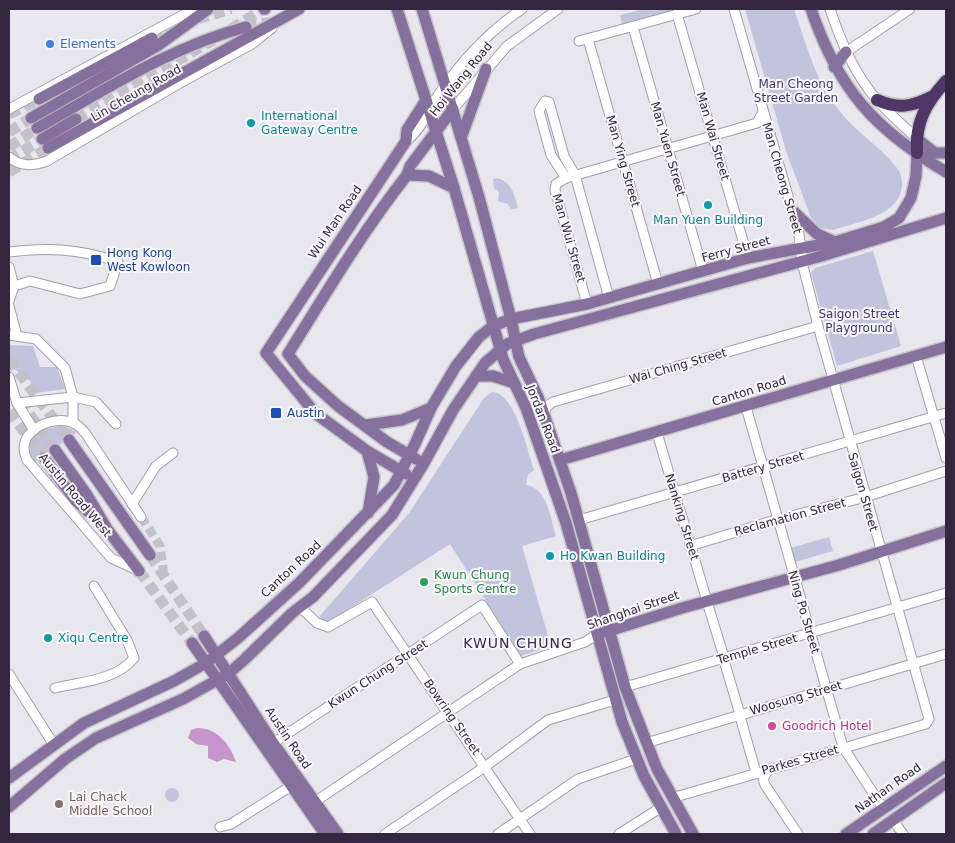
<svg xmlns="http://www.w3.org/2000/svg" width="955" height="843" font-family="'DejaVu Sans',sans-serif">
<rect width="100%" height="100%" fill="#e9e7ee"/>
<!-- green -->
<g fill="#c2c3dc">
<path d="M644 9H688L623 28 620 15Z"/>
<path d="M745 9H794C806 43 815 80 838 109 855 132 880 146 897 168 901 172 902 180 902 186 899 217 856 222 833 230L820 228 811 218 786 151Z"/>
<path d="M497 178C512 182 514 194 518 208L511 209 508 204 498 201 499 192 494 188 493 179Z"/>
<path d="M873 251 901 346 837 366 811 273 815 268Z"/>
<path d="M9 345 33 346 40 367H57L65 389 37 393 30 381 9 365Z"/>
<path d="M492 392C515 392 528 452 534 470L528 475 526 485C548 488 550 518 556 536L522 546 551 646 521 656 450 544 327 623 319 617 409 513 484 398Z"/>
<path d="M64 426 77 432 33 464C23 433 35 430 64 426Z"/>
<path d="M829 537 833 551 795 562 791 548Z"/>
<circle cx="172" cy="795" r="7"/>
</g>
<!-- water -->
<path fill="#c596cc" d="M197 728C217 728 230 744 236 762L224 759 217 762 208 758V746L196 744 188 738 191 730Z"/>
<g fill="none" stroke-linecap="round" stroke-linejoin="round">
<!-- minor-tunnel -->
<path stroke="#c4c1cb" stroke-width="9" stroke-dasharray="9 4.5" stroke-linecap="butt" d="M141 517 160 546 164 576"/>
<!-- major-tunnel -->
<g stroke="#c4c1cb" stroke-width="11" stroke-dasharray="11 5.5" stroke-linecap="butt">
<path d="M246 27 272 22"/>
<path d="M231 29 264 9"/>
<path d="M152 38 187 22 231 9"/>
<path d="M9 114 39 99"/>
<path d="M76 119 213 40"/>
<path d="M9 132 31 118"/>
<path d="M9 147 37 128"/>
<path d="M9 160 42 139"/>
<path d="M9 172 48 148"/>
<path d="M9 359 69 440"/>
<path d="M20 401 55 450"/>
<path d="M9 411 44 458"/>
<path d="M150 555 204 636"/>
<path d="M139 571 192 643"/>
</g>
<defs>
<g id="minor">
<path d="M830 9C841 42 854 73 877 100 889 114 903 125 916 138"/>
<path d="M677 14 748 258"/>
<path d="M633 27 703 271"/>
<path d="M588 39 658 284"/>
<path d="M579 41 696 9"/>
<path d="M846 52 910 9"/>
<path d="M9 109 194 9"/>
<path d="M453 109 507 46 558 9"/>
<path d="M406 141C422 130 430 106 441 91 464 58 489 31 522 9"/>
<path d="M9 157C21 167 33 166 47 161L180 83 252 44 272 28"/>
<path d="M566 178 551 155 539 111 545 101 549 102 564 156 575 175 609 298"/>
<path d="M9 252C47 247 81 249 118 262L110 286 80 294 30 281 14 286"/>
<path d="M9 267 14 286 9 301"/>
<path d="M587 304 555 190 556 184 566 178 757 123 763 112"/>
<path d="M9 306 17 336"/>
<path d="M9 335 36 339 65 368 73 397V423"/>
<path d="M916 356 946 458"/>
<path d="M9 377 17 403 34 430"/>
<path d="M17 403 73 397 96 402 116 424"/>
<path d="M746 407 843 747 883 808"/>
<path d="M544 414 547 406 553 402 818 326"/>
<path d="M657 433 707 601"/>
<path d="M132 504 156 466 173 453"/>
<path d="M579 520 946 413"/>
<path d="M690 546 772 521 862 498 946 471"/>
<path d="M139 571 111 558 27 460C13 431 53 414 74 423 79 426 83 430 86 434L141 517"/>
<path d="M708 605 723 654"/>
<path d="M300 607 317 623 328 627 372 602 530 834"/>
<path d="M725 664 739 711"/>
<path d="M9 674 54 745"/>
<path d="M625 687 946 593"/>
<path d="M55 688C81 682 117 680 134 658L127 640 94 586"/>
<path d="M741 720 755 769"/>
<path d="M273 743 482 605 520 664"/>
<path d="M646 743 946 654"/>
<path d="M769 769 763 779 765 785 798 834"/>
<path d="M672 798 926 724 929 719 818 326 802 262 799 234 734 9"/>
<path d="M310 805 520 664 585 642 596 635"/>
<path d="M893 820 903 834"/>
<path d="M220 827 231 824 291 786"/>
<path d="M385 834 486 766 548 720 615 700"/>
<path d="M498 834 578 779 636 759"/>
<path d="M619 834 660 808"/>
</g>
<g id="major">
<path d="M264 9H265"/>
<path d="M397 9 454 188 503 359 526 408 566 523 622 722 644 776 676 834"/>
<path d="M422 9 479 197 511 319 519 357 538 397 571 493 625 687 657 769 693 834"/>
<path d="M811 9C838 89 874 129 946 172"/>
<path d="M834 67 846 52"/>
<path d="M39 99 152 38"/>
<path d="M31 118 157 46 208 9"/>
<path d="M37 128C105 90 170 47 246 27"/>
<path d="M461 138 486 69"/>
<path d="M916 138 935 153H946"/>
<path d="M42 139 76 119"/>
<path d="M48 148 299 9"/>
<path d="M407 175 429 176 454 188"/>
<path d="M792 210 817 234 835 242"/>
<path d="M476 376H493L514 383"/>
<path d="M366 425 402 420 431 408"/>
<path d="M69 440 150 555"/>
<path d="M55 450 87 495 107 529 139 571"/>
<path d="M367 451 374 477 368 513"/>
<path d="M44 458 76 501 99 521"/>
<path d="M416 459 387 442 338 406 305 376 288 354C326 293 363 231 407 175L410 166 453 109"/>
<path d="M560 460 946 347"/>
<path d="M406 474 367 451 315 413 266 353 406 141 407 130 426 100"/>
<path d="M605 632 682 608 839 565 946 531"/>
<path d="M204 636 273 743 338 834"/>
<path d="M192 643 325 834"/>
<path d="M9 778 84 723 174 681 206 663 238 638 300 582 394 485 415 444 431 408 456 366 479 337 493 326 511 319 587 304 748 258 835 242 884 227 899 218 911 198 916 176 917 153"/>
<path d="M9 807 65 759 96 738 183 699 228 674 245 659 292 613 313 597 392 515 424 463 453 410 485 363 507 344 534 334 818 257 946 218"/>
<path d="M846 834 946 766"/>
<path d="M873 834 946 783"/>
</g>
<g id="highway">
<path d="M877 100C898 109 911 107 931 97"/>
<path d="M917 153C915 122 926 103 946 81"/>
</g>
</defs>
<!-- minor casing -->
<use href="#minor" stroke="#a39eab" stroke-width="11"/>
<!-- major casing -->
<use href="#major" stroke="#c6c3c9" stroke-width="14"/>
<!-- highway casing -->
<use href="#highway" stroke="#c6c3c9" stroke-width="15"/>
<!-- minor -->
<use href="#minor" stroke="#fff" stroke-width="9"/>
<!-- major -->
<use href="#major" stroke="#86709e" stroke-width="11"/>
<!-- highway -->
<use href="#highway" stroke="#503667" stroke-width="12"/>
</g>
<!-- markers -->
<circle fill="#3f7fe0" stroke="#f8f7fa" stroke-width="2" cx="50" cy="44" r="5"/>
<g fill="#0f9aa8" stroke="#f8f7fa" stroke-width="2">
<circle cx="251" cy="123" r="5"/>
<circle cx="708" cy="205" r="5"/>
<circle cx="550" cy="556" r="5"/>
<circle cx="48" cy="638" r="5"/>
</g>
<g fill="#1a4fb4" stroke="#f8f7fa" stroke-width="2">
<rect x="90" y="254" width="12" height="12" rx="2.5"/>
<rect x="270" y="407" width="12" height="12" rx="2.5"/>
</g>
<circle fill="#2e9e5b" stroke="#f8f7fa" stroke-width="2" cx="424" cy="582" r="5"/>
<circle fill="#d1479c" stroke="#f8f7fa" stroke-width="2" cx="772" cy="726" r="5"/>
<circle fill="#8d6e63" stroke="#f8f7fa" stroke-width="2" cx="59" cy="804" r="5"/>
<g text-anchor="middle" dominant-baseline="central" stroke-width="4" stroke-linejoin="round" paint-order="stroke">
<!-- shop labels -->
<g font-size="12" fill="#366cbe" stroke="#f8f7fa" text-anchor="start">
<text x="60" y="44">Elements</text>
</g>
<!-- street labels -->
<g font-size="12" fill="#32273e" stroke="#f8f7fa">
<text transform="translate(461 79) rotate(-51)">Hoi Wang Road</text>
<text transform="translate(136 93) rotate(-30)">Lin Cheung Road</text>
<text transform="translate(713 136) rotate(74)">Man Wai Street</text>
<text transform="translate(668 149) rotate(74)">Man Yuen Street</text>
<text transform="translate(623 161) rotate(74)">Man Ying Street</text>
<text transform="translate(782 178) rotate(74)">Man Cheong Street</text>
<text transform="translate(335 222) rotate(-56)">Wui Man Road</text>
<text transform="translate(569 238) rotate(74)">Man Wui Street</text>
<text transform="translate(736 249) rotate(-15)">Ferry Street</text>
<text transform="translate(678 366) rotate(-16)">Wai Ching Street</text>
<text transform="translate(749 391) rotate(-17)">Canton Road</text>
<text transform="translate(543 419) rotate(69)">Jordan Road</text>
<text transform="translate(763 467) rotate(-16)">Battery Street</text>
<text transform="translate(863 492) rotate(74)">Saigon Street</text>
<text transform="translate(75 495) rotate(50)">Austin Road West</text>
<text transform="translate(682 517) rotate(73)">Nanking Street</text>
<text transform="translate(790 517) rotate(-15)">Reclamation Street</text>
<text transform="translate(291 569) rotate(-43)">Canton Road</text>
<text transform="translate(633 610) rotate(-19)">Shanghai Street</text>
<text transform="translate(804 612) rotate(74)">Ning Po Street</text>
<text transform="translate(757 649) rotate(-16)">Temple Street</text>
<text transform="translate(378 674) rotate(-33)">Kwun Chung Street</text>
<text transform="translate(796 698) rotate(-16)">Woosung Street</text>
<text transform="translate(452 717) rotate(55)">Bowring Street</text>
<text transform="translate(288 738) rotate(56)">Austin Road</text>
<text transform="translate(800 760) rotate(-16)">Parkes Street</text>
<text transform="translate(888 788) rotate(-35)">Nathan Road</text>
</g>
<!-- park labels -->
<g font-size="12" fill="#3c3671" stroke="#f8f7fa">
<text x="796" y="84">Man Cheong<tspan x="796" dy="14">Street Garden</tspan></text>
<text x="859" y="314">Saigon Street<tspan x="859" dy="14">Playground</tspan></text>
</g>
<!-- culture labels -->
<g font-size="12" fill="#0d838f" stroke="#f8f7fa" text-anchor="start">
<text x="261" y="116">International<tspan x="261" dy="14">Gateway Centre</tspan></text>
<text x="708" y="220" text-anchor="middle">Man Yuen Building</text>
<text x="560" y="556">Ho Kwan Building</text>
<text x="58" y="638">Xiqu Centre</text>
</g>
<!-- transit labels -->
<g font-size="12" fill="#164399" stroke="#f8f7fa" text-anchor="start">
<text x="107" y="253">Hong Kong<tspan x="107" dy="14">West Kowloon</tspan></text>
<text x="287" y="413">Austin</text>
</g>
<!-- leisure labels -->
<g font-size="12" fill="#27864d" stroke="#f8f7fa" text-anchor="start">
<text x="434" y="575">Kwun Chung<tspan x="434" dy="14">Sports Centre</tspan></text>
</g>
<!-- hotel labels -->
<g font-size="12" fill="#b23c85" stroke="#f8f7fa" text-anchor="start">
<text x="782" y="726">Goodrich Hotel</text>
</g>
<!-- education labels -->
<g font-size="12" fill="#785e54" stroke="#f8f7fa" text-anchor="start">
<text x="69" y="797">Lai Chack<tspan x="69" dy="14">Middle School</tspan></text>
</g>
<!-- neighbourhood labels -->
<g font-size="14" letter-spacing="1" fill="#39254e" stroke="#f8f7fa">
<text x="518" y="643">KWUN CHUNG</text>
</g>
</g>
<!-- border -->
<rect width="955" height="843" fill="none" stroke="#32273e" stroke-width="20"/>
</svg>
